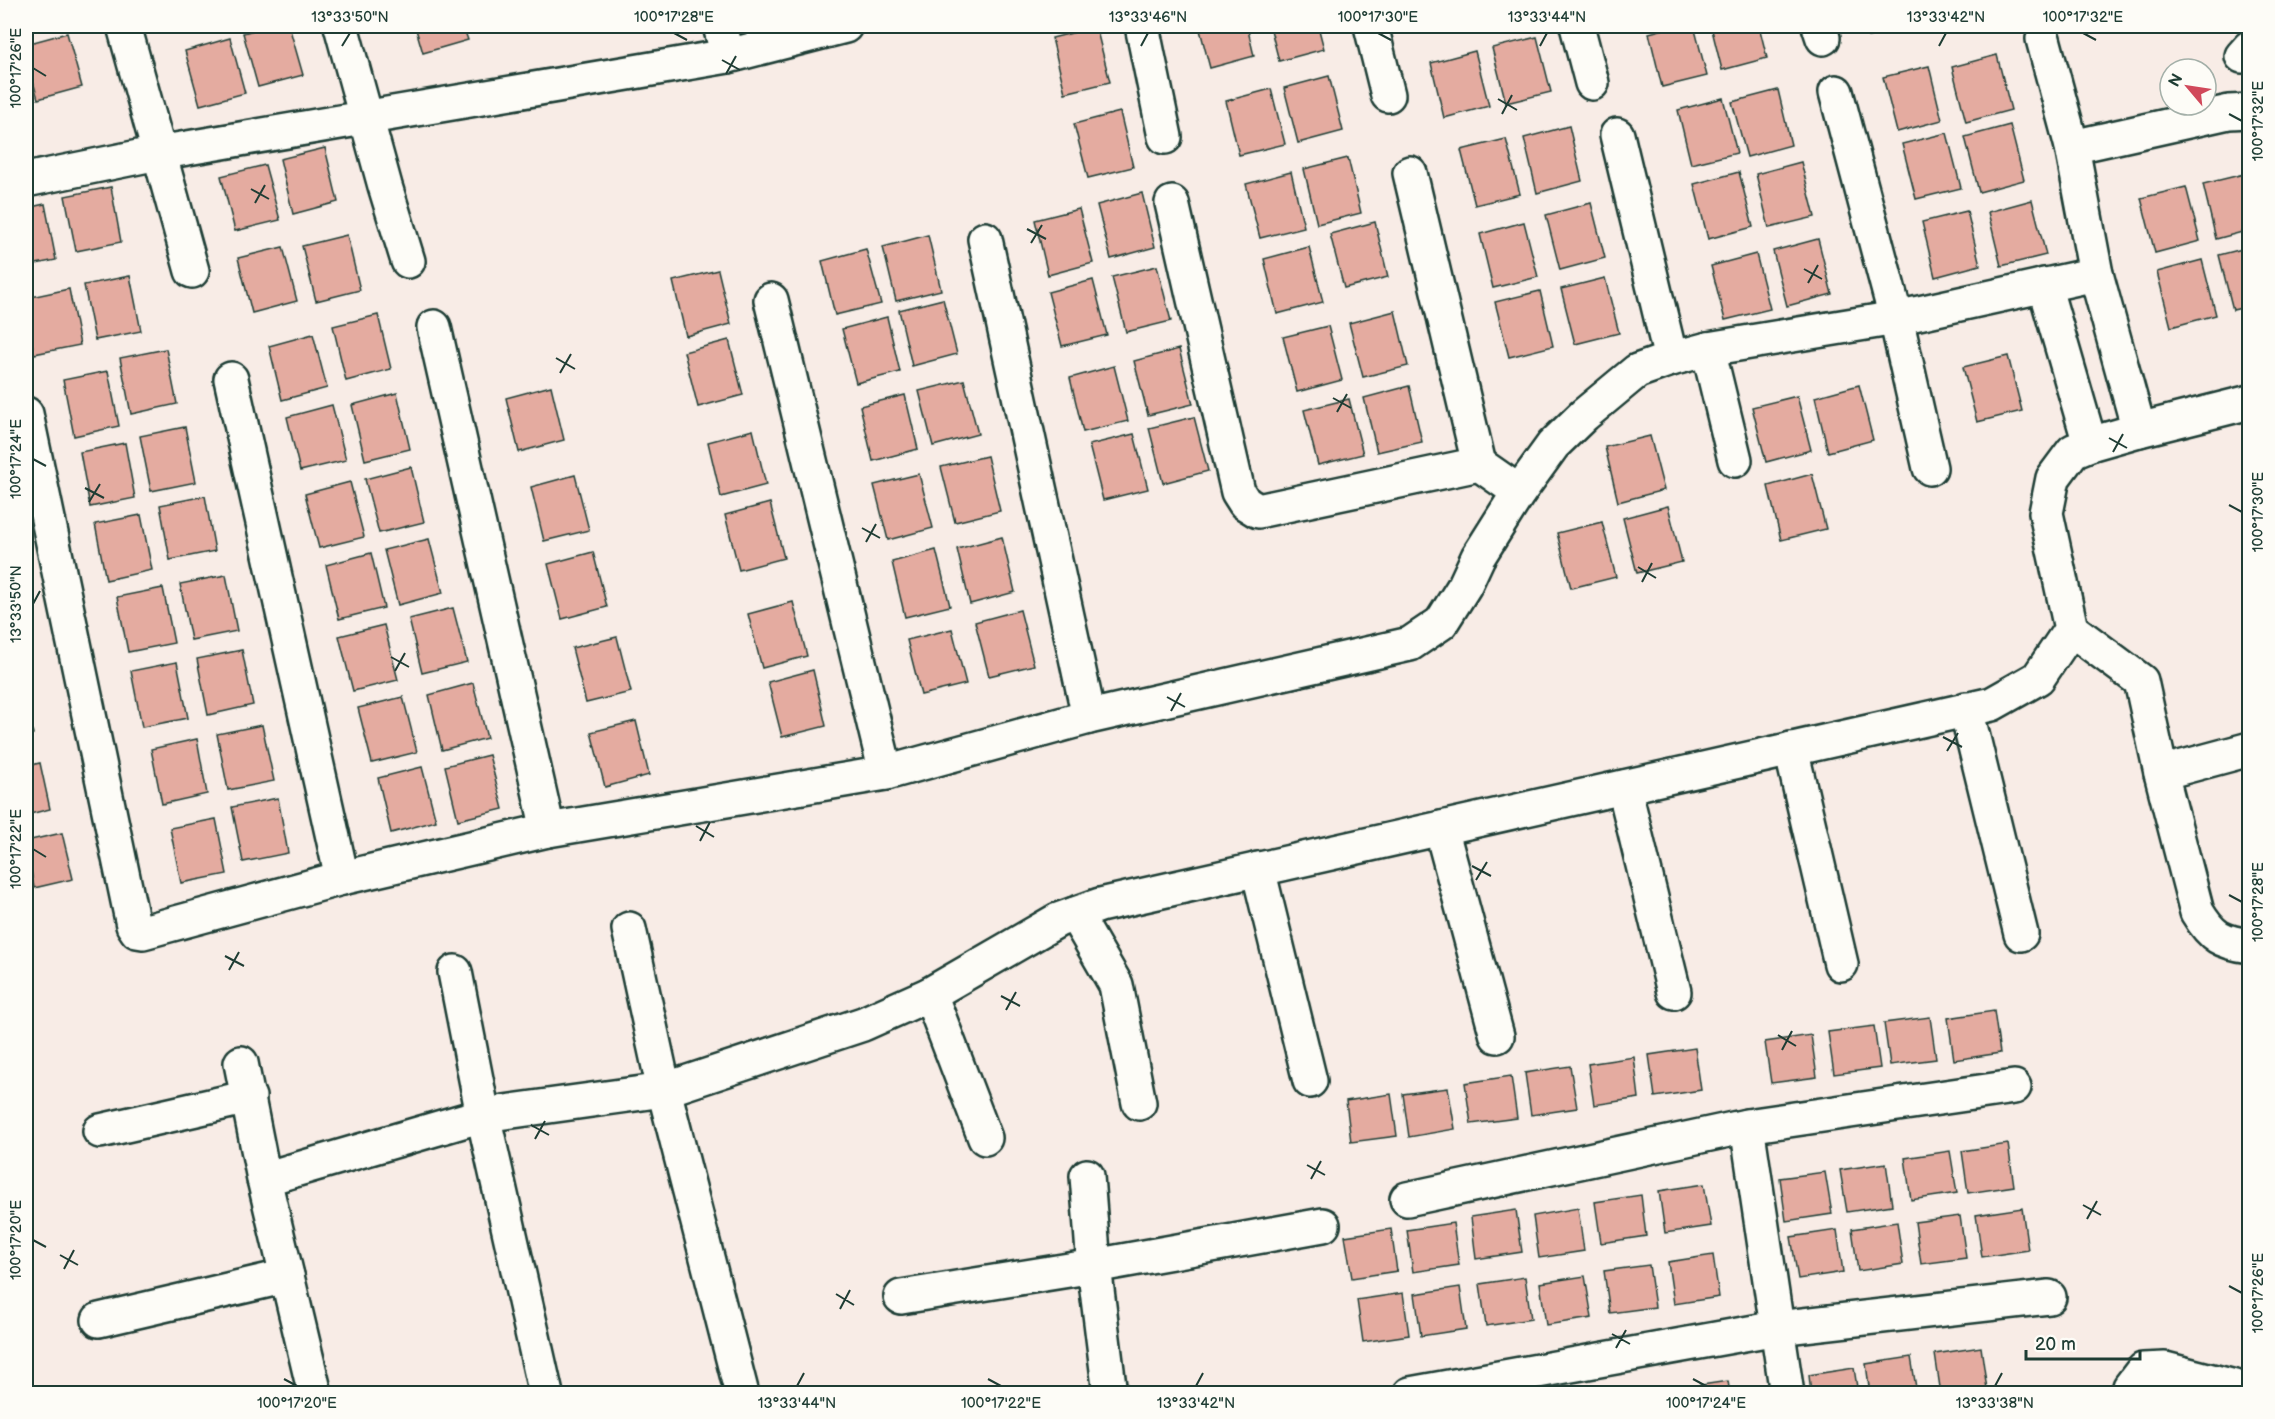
<svg xmlns="http://www.w3.org/2000/svg" width="2275" height="1419" font-family="'Balsamiq Sans',sans-serif">
<rect width="100%" height="100%" fill="#f8ece6"/>
<filter id="ink" filterUnits="userSpaceOnUse"><feTurbulence type="fractalNoise" baseFrequency=".0167" numOctaves="2"/><feDisplacementMap in="SourceGraphic" scale="12" xChannelSelector="R" yChannelSelector="G"/><feConvolveMatrix kernelMatrix="1 2 1 2 8 2 1 2 1" color-interpolation-filters="sRGB"/></filter>
<g filter="url(#ink)">
<!-- building -->
<g fill="#e4aba0" stroke="#1f3d34" stroke-width="1.5">
<path d="M178 26H198L180 31Z"/>
<path d="M269 26H289L303 75 258 87 243 33Z"/>
<path d="M415 26H463L468 40 423 53Z"/>
<path d="M1199 26H1247L1254 56 1210 68Z"/>
<path d="M1270 26H1318L1324 49 1279 61Z"/>
<path d="M1676 26H1694L1707 76 1662 87 1649 33Z"/>
<path d="M1711 26H1759L1767 58 1722 70Z"/>
<path d="M1865 26H1913L1868 37Z"/>
<path d="M1096 27 1110 82 1065 93 1052 38Z"/>
<path d="M67 33 82 87 38 99 26 57V44Z"/>
<path d="M1537 37 1551 92 1506 103 1492 48Z"/>
<path d="M230 38 245 93 200 105 185 51Z"/>
<path d="M1475 51 1489 106 1444 118 1431 63Z"/>
<path d="M1997 55 2011 110 1966 122 1952 67Z"/>
<path d="M1929 66 1942 120 1897 132 1883 77Z"/>
<path d="M1329 76 1343 131 1298 143 1284 88Z"/>
<path d="M1271 89 1285 144 1239 155 1226 101Z"/>
<path d="M1778 90 1791 145 1747 157 1732 102Z"/>
<path d="M1723 98 1737 153 1691 164 1678 110Z"/>
<path d="M1120 112 1133 167 1088 178 1074 124Z"/>
<path d="M2010 125 2024 180 1979 192 1965 137Z"/>
<path d="M1569 126 1582 181 1537 193 1524 138Z"/>
<path d="M1947 133 1961 188 1916 199 1902 144Z"/>
<path d="M1506 139 1520 194 1475 205 1461 150Z"/>
<path d="M325 148 338 202 293 214 280 159Z"/>
<path d="M1348 158 1361 213 1317 224 1304 169Z"/>
<path d="M1801 162 1815 217 1769 228 1756 174Z"/>
<path d="M265 165 280 220 235 231 221 176Z"/>
<path d="M1291 172 1304 227 1260 238 1246 184Z"/>
<path d="M1739 172 1753 227 1708 239 1694 184Z"/>
<path d="M2248 173 2250 230 2216 239 2203 184Z"/>
<path d="M111 187 121 242 76 251 65 196Z"/>
<path d="M2186 187 2200 241 2155 253 2141 198Z"/>
<path d="M1142 193 1155 247 1111 259 1097 205Z"/>
<path d="M2032 200 2046 255 2001 266 1988 212Z"/>
<path d="M1591 203 1605 258 1560 270 1546 215Z"/>
<path d="M45 204 56 260 26 266V208Z"/>
<path d="M1079 209 1093 263 1048 275 1035 220Z"/>
<path d="M1967 211 1980 265 1935 277 1922 222Z"/>
<path d="M1375 222 1388 277 1344 288 1330 234Z"/>
<path d="M1524 222 1538 277 1493 288 1480 234Z"/>
<path d="M347 235 360 290 316 301 302 246Z"/>
<path d="M928 235 941 290 896 301 883 247Z"/>
<path d="M1818 239 1832 294 1787 306 1773 251Z"/>
<path d="M283 247 297 301 252 313 238 258Z"/>
<path d="M1309 247 1323 302 1277 314 1264 259Z"/>
<path d="M2250 247V306L2233 310 2219 255Z"/>
<path d="M866 249 881 304 835 315 822 261Z"/>
<path d="M1756 254 1770 309 1725 320 1711 266Z"/>
<path d="M2202 260 2216 315 2171 327 2157 272Z"/>
<path d="M1157 266 1171 321 1126 332 1112 277Z"/>
<path d="M718 270 731 324 686 336 673 281Z"/>
<path d="M130 276 141 331 95 340 84 285Z"/>
<path d="M1605 278 1619 333 1575 344 1561 289Z"/>
<path d="M1093 280 1107 335 1062 346 1048 292Z"/>
<path d="M69 289 80 345 34 354 26 310V298Z"/>
<path d="M1540 291 1553 346 1509 357 1495 302Z"/>
<path d="M943 299 957 354 912 366 899 310Z"/>
<path d="M1395 311 1408 366 1363 377 1349 323Z"/>
<path d="M378 315 391 369 346 381 333 326Z"/>
<path d="M887 317 900 372 856 383 842 329Z"/>
<path d="M1328 326 1342 380 1297 392 1283 337Z"/>
<path d="M313 334 327 388 282 400 269 346Z"/>
<path d="M729 340 743 395 698 407 684 352Z"/>
<path d="M166 349 177 404 131 414 120 358Z"/>
<path d="M1179 349 1193 404 1148 415 1134 361Z"/>
<path d="M2008 356 2022 411 1977 422 1963 367Z"/>
<path d="M1114 366 1128 421 1083 432 1070 378Z"/>
<path d="M108 371 119 426 74 436 63 380Z"/>
<path d="M964 380 978 434 933 446 919 391Z"/>
<path d="M1859 385 1873 440 1828 452 1815 397Z"/>
<path d="M551 386 564 440 519 452 506 398Z"/>
<path d="M1409 386 1422 442 1377 452 1364 398Z"/>
<path d="M397 393 410 449 365 460 352 405Z"/>
<path d="M905 395 918 449 873 461 860 406Z"/>
<path d="M1797 396 1811 450 1766 462 1752 407Z"/>
<path d="M1349 399 1363 454 1318 465 1304 410Z"/>
<path d="M332 405 346 460 300 471 287 417Z"/>
<path d="M1194 417 1208 471 1163 483 1149 428Z"/>
<path d="M185 427 196 482 151 491 140 436Z"/>
<path d="M753 430 766 485 721 497 708 442Z"/>
<path d="M1134 434 1148 489 1103 500 1089 445Z"/>
<path d="M1650 436 1664 490 1618 502 1605 447Z"/>
<path d="M125 443 135 498 90 507 80 452Z"/>
<path d="M987 456 1000 511 955 522 941 467Z"/>
<path d="M411 467 424 522 379 533 365 479Z"/>
<path d="M919 474 933 528 888 540 874 485Z"/>
<path d="M1812 474 1826 529 1781 540 1768 486Z"/>
<path d="M575 475 589 530 544 541 531 487Z"/>
<path d="M350 482 364 537 319 548 305 494Z"/>
<path d="M205 496 215 551 170 560 160 505Z"/>
<path d="M770 503 784 558 739 570 725 515Z"/>
<path d="M1668 506 1682 562 1637 573 1623 518Z"/>
<path d="M141 515 152 570 106 580 95 524Z"/>
<path d="M1602 522 1616 577 1571 588 1557 533Z"/>
<path d="M1002 537 1015 592 970 604 957 549Z"/>
<path d="M429 539 443 593 398 605 384 550Z"/>
<path d="M936 550 950 606 905 617 892 562Z"/>
<path d="M593 552 607 607 562 619 548 564Z"/>
<path d="M371 553 384 608 339 619 326 565Z"/>
<path d="M226 575 237 631 191 640 180 584Z"/>
<path d="M163 588 174 643 128 652 117 597Z"/>
<path d="M793 602 807 656 762 668 748 614Z"/>
<path d="M453 608 467 662 422 673 409 619Z"/>
<path d="M1020 610 1034 665 989 676 975 622Z"/>
<path d="M384 625 398 680 353 691 339 636Z"/>
<path d="M952 629 966 684 921 695 907 640Z"/>
<path d="M617 637 631 692 586 703 572 648Z"/>
<path d="M242 650 253 705 208 715 197 659Z"/>
<path d="M177 662 188 718 142 727 131 671Z"/>
<path d="M813 670 826 726 782 737 768 682Z"/>
<path d="M473 683 487 738 442 750 429 695Z"/>
<path d="M403 697 417 752 372 763 358 708Z"/>
<path d="M26 702 33 734 26 736Z"/>
<path d="M636 721 649 775 605 787 591 732Z"/>
<path d="M262 725 274 781 228 790 217 734Z"/>
<path d="M197 739 207 794 162 804 151 749Z"/>
<path d="M489 755 503 809 458 820 445 766Z"/>
<path d="M40 763 50 809 26 815V766Z"/>
<path d="M422 767 436 821 391 833 378 778Z"/>
<path d="M278 798 288 853 243 862 232 807Z"/>
<path d="M216 819 227 874 181 883 170 828Z"/>
<path d="M62 833 73 879 34 888 26 841Z"/>
<path d="M1994 1011 2000 1053 1954 1060 1948 1018Z"/>
<path d="M1930 1017 1936 1059 1890 1065 1884 1023Z"/>
<path d="M1874 1026 1880 1068 1834 1074 1828 1032Z"/>
<path d="M1811 1035 1817 1077 1771 1083 1765 1042Z"/>
<path d="M1695 1048 1701 1090 1655 1097 1649 1055Z"/>
<path d="M1634 1057 1639 1098 1594 1105 1588 1064Z"/>
<path d="M1570 1066 1577 1108 1531 1115 1525 1073Z"/>
<path d="M1511 1076 1517 1118 1471 1124 1465 1083Z"/>
<path d="M1448 1088 1455 1129 1409 1137 1403 1094Z"/>
<path d="M1391 1094 1397 1136 1351 1142 1346 1101Z"/>
<path d="M2008 1144 2014 1186 1968 1193 1962 1151Z"/>
<path d="M1950 1151 1957 1193 1911 1200 1905 1158Z"/>
<path d="M1886 1163 1892 1205 1847 1212 1840 1170Z"/>
<path d="M1825 1172 1832 1214 1786 1221 1780 1178Z"/>
<path d="M1704 1184 1711 1226 1665 1233 1659 1191Z"/>
<path d="M1641 1195 1646 1236 1601 1243 1595 1202Z"/>
<path d="M1578 1208 1584 1251 1539 1258 1533 1216Z"/>
<path d="M2022 1208 2028 1250 1982 1257 1976 1215Z"/>
<path d="M1516 1210 1522 1252 1476 1259 1471 1217Z"/>
<path d="M1960 1216 1966 1258 1921 1264 1915 1222Z"/>
<path d="M1897 1222 1903 1264 1858 1271 1852 1229Z"/>
<path d="M1453 1223 1459 1265 1413 1272 1407 1230Z"/>
<path d="M1391 1229 1397 1271 1352 1278 1345 1236Z"/>
<path d="M1837 1230 1843 1272 1798 1279 1791 1237Z"/>
<path d="M1713 1255 1719 1297 1674 1304 1668 1262Z"/>
<path d="M1649 1265 1655 1307 1610 1313 1604 1271Z"/>
<path d="M1585 1276 1592 1318 1546 1325 1540 1283Z"/>
<path d="M1525 1277 1531 1319 1486 1326 1480 1284Z"/>
<path d="M1460 1287 1466 1329 1421 1336 1415 1294Z"/>
<path d="M1403 1293 1409 1335 1363 1342 1357 1300Z"/>
<path d="M1981 1347 1987 1389 1959 1394H1941L1935 1354Z"/>
<path d="M1911 1357 1917 1394H1870L1866 1364Z"/>
<path d="M1854 1368 1858 1394H1811L1809 1375Z"/>
<path d="M1728 1381 1730 1394H1683L1682 1388Z"/>
<path d="M1661 1387 1662 1394H1620Z"/>
</g>
<g fill="none" stroke-linecap="round" stroke-linejoin="round">
<defs>
<g id="minor">
<path d="M124 26 192 271"/>
<path d="M341 26 385 186 408 261"/>
<path d="M720 26 728 56"/>
<path d="M1142 26 1165 137"/>
<path d="M1371 26 1388 95"/>
<path d="M1577 26 1592 83"/>
<path d="M1819 26 1823 38"/>
<path d="M2242 56 2250 47"/>
<path d="M1836 92 1896 318 1930 468"/>
<path d="M1617 135 1671 359"/>
<path d="M2072 147 2229 112 2250 111"/>
<path d="M1410 173 1479 464"/>
<path d="M26 180 158 153 728 56 845 26"/>
<path d="M1172 203 1238 492 1245 503 1258 511 1479 464 1519 492"/>
<path d="M985 239 1089 717"/>
<path d="M2096 274 2139 430"/>
<path d="M2044 285 2090 444"/>
<path d="M771 300 886 773"/>
<path d="M434 327 548 830"/>
<path d="M1708 349 1735 460"/>
<path d="M231 379 342 878"/>
<path d="M26 414 133 925 137 931 143 932 342 878 548 830 886 773 1089 717 1410 644 1441 623 1465 585 1478 557 1519 492 1553 445 1584 415 1637 371 1671 359 1708 349 1896 318 2096 274 2072 147 2043 39"/>
<path d="M2071 629 2141 681 2161 773 2197 912C2212 937 2221 942 2250 946"/>
<path d="M1966 709 2021 934"/>
<path d="M1791 749 1841 964"/>
<path d="M2161 773 2250 749"/>
<path d="M1624 787 1674 992"/>
<path d="M1441 828 1497 1036"/>
<path d="M1258 869 1310 1081"/>
<path d="M1075 914 1116 985 1139 1103"/>
<path d="M629 929 664 1090 742 1394"/>
<path d="M455 972 483 1115 546 1394"/>
<path d="M930 994 985 1138"/>
<path d="M241 1063 264 1179 315 1394"/>
<path d="M1747 1126 1787 1394"/>
<path d="M100 1131 249 1097"/>
<path d="M1087 1176 1094 1266 1110 1394"/>
<path d="M264 1179 483 1115 664 1090 863 1024 930 994 1058 920 1100 905 1992 704 2038 678 2071 629 2046 513 2053 478 2073 451 2090 444 2139 430 2250 402"/>
<path d="M1407 1199 1747 1126 2014 1087"/>
<path d="M901 1297 1094 1266 1323 1225"/>
<path d="M99 1320 287 1276"/>
<path d="M1410 1394 1777 1328 2049 1297"/>
<path d="M2128 1394 2130 1387 2143 1370 2165 1369 2250 1391"/>
</g>
</defs>
<!-- minor casing -->
<use href="#minor" stroke="#1f3d34" stroke-width="38"/>
<!-- minor -->
<use href="#minor" stroke="#fdfcf7" stroke-width="33"/>
</g>
</g>
<!-- ticks -->
<path fill="none" stroke="#1f3d34" stroke-width="2" d="M674 33 687 40M1378 33 1391 40M2083 33 2096 40M342 46 350 33M1141 46 1148 33M1540 46 1547 33M1939 46 1946 33M722 60 740 70M33 68 46 76M726 74 736 56M1498 99 1517 110M1502 114 1512 95M2229 114 2242 121M251 189 269 199M255 203 265 185M1027 229 1046 239M1031 243 1042 225M1804 269 1822 279M1808 283 1818 265M556 358 575 369M560 373 571 354M1333 398 1351 408M1337 412 1347 394M2109 438 2127 448M2113 452 2123 434M33 459 46 466M85 488 104 498M89 502 100 484M2229 505 2242 512M862 528 880 538M866 542 876 524M1638 567 1656 578M1642 582 1652 563M33 604 40 591M391 657 409 667M395 671 405 653M1167 697 1185 707M1171 711 1181 693M1943 737 1962 747M1947 751 1958 733M696 826 714 837M700 841 710 822M33 849 46 857M1472 866 1491 876M1476 880 1487 862M2229 895 2242 902M225 956 244 966M229 970 239 952M1001 996 1020 1006M1006 1010 1016 992M1778 1035 1796 1046M1782 1050 1792 1031M531 1125 549 1135M535 1139 545 1121M1307 1165 1325 1175M1311 1179 1321 1161M2083 1205 2101 1215M2087 1219 2097 1201M33 1240 46 1247M60 1255 78 1265M64 1269 74 1250M2229 1286 2242 1293M836 1294 854 1305M840 1309 850 1290M1612 1334 1630 1344M1616 1348 1626 1330M284 1379 297 1386M988 1379 1001 1386M1693 1379 1706 1386M797 1386 804 1373M1196 1386 1203 1373M1995 1386 2002 1373"/>
<!-- margin -->
<rect width="2275" height="1419" fill="none" stroke="#fdfcf7" stroke-width="66"/>
<!-- north arrow -->
<g transform="translate(2188 87) rotate(299)"><circle r="28" fill="#fdfcf7" stroke="#a4b0a9" stroke-width="1.5"/>
<path d="M0-4.5L10 22L0 15L-10 22Z" fill="#d1495b"/>
<text y="-9" font-size="16" font-weight="bold" text-anchor="middle" fill="#1f3d34">N</text>
</g>
<!-- scale -->
<path d="M2026 1350v9h114v-9" fill="none" stroke="#1f3d34" stroke-width="3"/>
<text x="2035" y="1350" font-size="18" fill="#1f3d34" stroke="#fdfcf7" stroke-width="4.5" paint-order="stroke">20 m</text>
<rect x="33" y="33" width="2209" height="1353" fill="none" stroke="#1f3d34" stroke-width="2"/>
<g font-size="15" text-anchor="middle" fill="#1f3d34">
<text x="350" y="22">13°33'50"N</text>
<text x="674" y="22">100°17'28"E</text>
<text x="1148" y="22">13°33'46"N</text>
<text x="1378" y="22">100°17'30"E</text>
<text x="1547" y="22">13°33'44"N</text>
<text x="1946" y="22">13°33'42"N</text>
<text x="2083" y="22">100°17'32"E</text>
<text transform="translate(16 68) rotate(-90)" y="5">100°17'26"E</text>
<text transform="translate(2258 121) rotate(-90)" y="5">100°17'32"E</text>
<text transform="translate(16 459) rotate(-90)" y="5">100°17'24"E</text>
<text transform="translate(2258 512) rotate(-90)" y="5">100°17'30"E</text>
<text transform="translate(16 604) rotate(-90)" y="5">13°33'50"N</text>
<text transform="translate(16 849) rotate(-90)" y="5">100°17'22"E</text>
<text transform="translate(2258 902) rotate(-90)" y="5">100°17'28"E</text>
<text transform="translate(16 1240) rotate(-90)" y="5">100°17'20"E</text>
<text transform="translate(2258 1293) rotate(-90)" y="5">100°17'26"E</text>
<text x="297" y="1408">100°17'20"E</text>
<text x="797" y="1408">13°33'44"N</text>
<text x="1001" y="1408">100°17'22"E</text>
<text x="1196" y="1408">13°33'42"N</text>
<text x="1706" y="1408">100°17'24"E</text>
<text x="1995" y="1408">13°33'38"N</text>
</g>
</svg>
